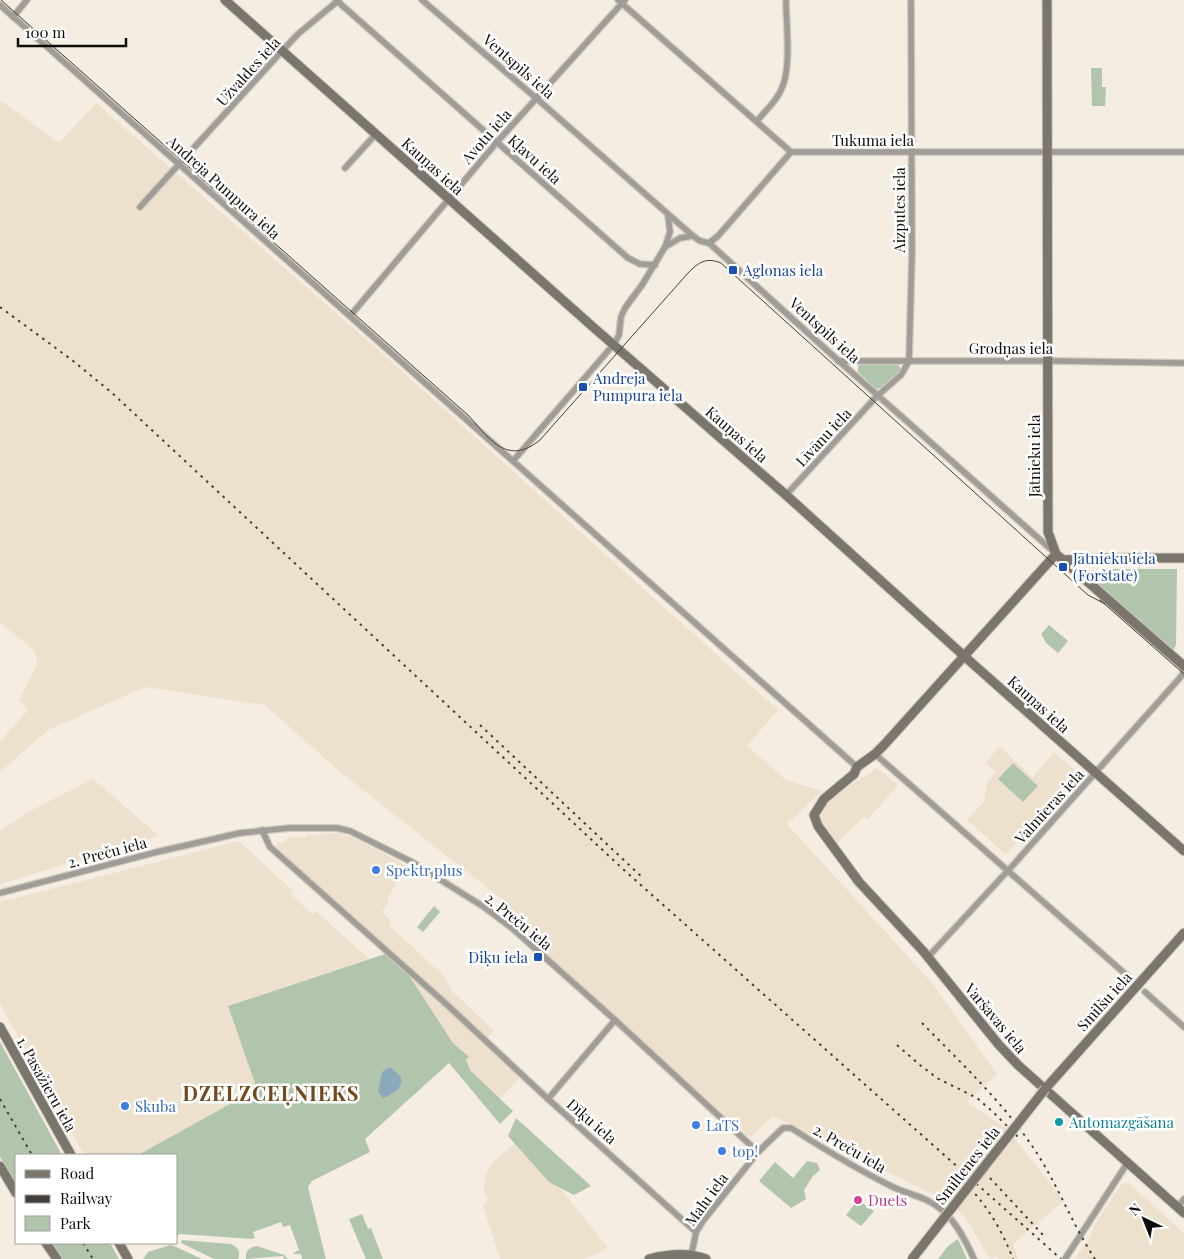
<svg xmlns="http://www.w3.org/2000/svg" width="1184" height="1259" font-family="'Playfair Display',serif">
<rect width="100%" height="100%" fill="#f5ede1"/>
<!-- built -->
<g fill="#ede1ce">
<path d="M0 100 59 143 96 103 385 356 778 710 747 746 786 780 822 791 787 824 932 983 997 1074 967 1102 1007 1129 1064 1201 1013 1244 1018 1259H998L997 1256 990 1259 963 1214 941 1198 773 1116 750 1138 549 958 499 897 340 772 265 705 145 687 48 730 0 772V742L28 710 19 700 37 664 35 651 0 623Z"/>
<path d="M999 746 1033 777 1054 752 1079 774 1006 855 967 820 984 801 988 781 996 772 986 763Z"/>
<path d="M877 768 898 785 868 819 864 817 837 843 822 822V817L825 807 837 794Z"/>
<path d="M93 779 159 836 0 884V831L28 812Z"/>
<path d="M337 833 355 838 407 866 387 899 389 901 382 912 390 919V926L444 976 453 992 494 1030 483 1044 520 1077 500 1099 470 1070 466 1059 469 1057 453 1043 408 974 271 851 279 842 282 844 287 839 293 836 304 838 309 834 311 836 313 835Z"/>
<path d="M239 841 293 891 291 894 312 914 316 911 369 959 228 1006 257 1089 138 1155H84L0 1004V902Z"/>
<path d="M520 1139 607 1246 606 1250 583 1259H500L483 1205 488 1200 484 1191V1183L486 1175 492 1163Z"/>
<path d="M1126 1183 1130 1184 1184 1233V1259H1075L1090 1238 1094 1226 1121 1185Z"/>
</g>
<!-- green -->
<g fill="#b1c5ad">
<path d="M1091 68H1102V87H1106L1105 106H1092Z"/>
<path d="M862 364H898L901 370 883 387 876 389 858 372V366Z"/>
<path d="M1106 569H1177L1176 645 1174 649H1170L1095 582Z"/>
<path d="M1049 625 1068 641 1058 653 1046 643 1041 634Z"/>
<path d="M1013 763 1038 786 1023 802 998 779Z"/>
<path d="M434 906 440 912 423 932 417 927Z"/>
<path d="M385 954 408 974 453 1043 469 1057 466 1060 470 1070 513 1111 500 1124 449 1063 365 1139 370 1152 312 1181 308 1187 326 1259H302L301 1254H295L293 1253 299 1250 290 1225 283 1227 281 1222 253 1232 255 1238 252 1239 180 1234 176 1236V1155H138L257 1089 228 1006Z"/>
<path d="M0 1042 62 1155H16V1184L0 1157Z"/>
<path d="M516 1118 591 1186 574 1195 549 1182 508 1136Z"/>
<path d="M807 1161 817 1163 820 1170 813 1176 804 1190 806 1199 791 1208 759 1181 775 1162 793 1178Z"/>
<path d="M858 1200 874 1211 861 1226 846 1215Z"/>
<path d="M362 1214 368 1229 371 1228 383 1259H366L349 1219Z"/>
<path d="M958 1239 967 1259H938L948 1246Z"/>
<path d="M182 1240 231 1244C238 1247 241 1252 238 1259H214L181 1243Z"/>
<path d="M51 1243H110L119 1259H62Z"/>
<path d="M170 1245 174 1246 202 1259H143L148 1252Z"/>
<path d="M257 1246 284 1255 288 1259H284L283 1256 246 1259C245 1251 249 1247 257 1246Z"/>
</g>
<!-- water -->
<path fill="#8ba8bc" d="M390 1067C393 1070 397 1073 400 1076 406 1086 392 1095 383 1098L378 1091 382 1072Z"/>
<g fill="none" stroke-linecap="round" stroke-linejoin="round">
<defs>
<g id="street">
<path d="M336 0 628 258 640 264 655 265"/>
<path d="M422 0 536 98 693 236 700 241 709 243 830 353 1054 552"/>
<path d="M618 0 791 152H1184"/>
<path d="M0 5 857 767"/>
<path d="M13 17 27 0"/>
<path d="M757 121C765 111 776 102 781 90 792 69 786 24 786 0"/>
<path d="M345 168 376 134"/>
<path d="M140 207 282 51 298 34 339 0"/>
<path d="M709 243 718 236 791 152"/>
<path d="M665 247 680 238 693 236"/>
<path d="M350 316 497 142 625 0"/>
<path d="M838 361H1057L1184 363"/>
<path d="M513 461 614 344 619 335 621 317 625 308 642 285 665 247 670 232 668 215"/>
<path d="M786 495 877 396 901 375 909 361 912 254 911 0"/>
<path d="M875 754 1131 979"/>
<path d="M262 830 270 847 444 1002 548 1099 696 1232"/>
<path d="M0 893 157 852 240 833 290 828H337L350 831 412 862 484 907 512 928 615 1020 758 1152"/>
<path d="M928 957 1014 864 1178 680 1183 674 1184 668"/>
<path d="M1145 992 1184 1027"/>
<path d="M548 1099 615 1020"/>
<path d="M1178 1207 1184 1199"/>
<path d="M691 1257 696 1232 703 1221 758 1152 783 1128H791C824 1149 856 1169 891 1186 910 1196 925 1195 943 1211 957 1223 966 1242 974 1259"/>
<path d="M1065 1259 1128 1162"/>
</g>
<g id="secondary">
<path d="M225 0 593 327 786 495 973 664 1184 851"/>
<path d="M1047 0 1048 532 1056 554 884 745 875 754 857 767 854 774 824 799 814 815 818 826 859 882 923 951 999 1045 1018 1065 1184 1213"/>
<path d="M1056 554 1184 666"/>
<path d="M1063 560 1104 558H1184"/>
<path d="M0 1027 71 1155"/>
<path d="M1045 1089 1184 933"/>
<path d="M0 1166 16 1193"/>
<path d="M46 1243 57 1259"/>
<path d="M119 1243 128 1259"/>
<path d="M649 1259C668 1254 688 1252 706 1259"/>
</g>
</defs>
<!-- street casing -->
<use href="#street" stroke="#d0c9be" stroke-width="8"/>
<!-- secondary casing -->
<use href="#secondary" stroke="#d0c9be" stroke-width="11"/>
<!-- street -->
<use href="#street" stroke="#a09d98" stroke-width="5.5"/>
<!-- secondary -->
<use href="#secondary" stroke="#7a766e" stroke-width="9"/>
<!-- tram -->
<g stroke="#433f3a" stroke-width="1">
<path d="M1 0 469 416C490 440 508 466 540 440L688 273C699 262 706 257 721 263L1088 595 1105 604"/>
<path d="M1100 600 1184 674"/>
</g>
<!-- rail -->
<g stroke="#433f3a" stroke-width="2" stroke-dasharray="2.5 5" stroke-linecap="butt">
<path d="M0 307 72 360 111 392 624 870 1061 1259"/>
<path d="M480 725 644 879"/>
<path d="M922 1023C964 1066 1008 1107 1040 1158 1060 1191 1074 1227 1095 1259"/>
<path d="M897 1045 920 1065 937 1078 977 1098 993 1112 1018 1137"/>
<path d="M0 1099 32 1155"/>
<path d="M990 1178 1043 1235"/>
<path d="M965 1183C987 1205 1002 1230 1013 1259"/>
<path d="M83 1243 93 1259"/>
</g>
<defs>
<path id="secondary-bridge" d="M912 1259 1045 1089"/>
</defs>
<!-- secondary-bridge casing -->
<use href="#secondary-bridge" stroke="#d0c9be" stroke-width="11" stroke-linecap="butt"/>
<!-- secondary-bridge -->
<use href="#secondary-bridge" stroke="#7a766e" stroke-width="9"/>
</g>
<!-- markers -->
<g fill="#1a4fb4" stroke="#fff" stroke-width="2">
<rect x="728" y="265" width="10" height="10" rx="2.5"/>
<rect x="578" y="382" width="10" height="10" rx="2.5"/>
<rect x="1058" y="562" width="10" height="10" rx="2.5"/>
<rect x="533" y="952" width="10" height="10" rx="2.5"/>
</g>
<g fill="#3f7fe0" stroke="#fff" stroke-width="2">
<circle cx="376" cy="870" r="5"/>
<circle cx="125" cy="1106" r="5"/>
<circle cx="696" cy="1125" r="5"/>
<circle cx="722" cy="1151" r="5"/>
</g>
<circle fill="#0f9aa8" stroke="#fff" stroke-width="2" cx="1059" cy="1122" r="5"/>
<circle fill="#d1479c" stroke="#fff" stroke-width="2" cx="858" cy="1200" r="5"/>
<g text-anchor="middle" dominant-baseline="central" stroke-width="5" stroke-linejoin="round" paint-order="stroke">
<!-- street labels -->
<g font-size="15" fill="#0e0c08" stroke="#fff">
<text transform="translate(519 66) rotate(41)">Ventspils iela</text>
<text transform="translate(248 71) rotate(-48)">Užvaldes iela</text>
<text transform="translate(486 136) rotate(-49)">Avotu iela</text>
<text x="873" y="140">Tukuma iela</text>
<text transform="translate(535 159) rotate(42)">Kļavu iela</text>
<text transform="translate(433 166) rotate(42)">Kauņas iela</text>
<text transform="translate(224 187) rotate(42)">Andreja Pumpura iela</text>
<text transform="translate(899 210) rotate(-90)">Aizputes iela</text>
<text transform="translate(825 330) rotate(42)">Ventspils iela</text>
<text x="1011" y="348">Grodņas iela</text>
<text transform="translate(737 434) rotate(41)">Kauņas iela</text>
<text transform="translate(823 437) rotate(-47)">Līvānu iela</text>
<text transform="translate(1034 456) rotate(-90)">Jātnieku iela</text>
<text transform="translate(1039 704) rotate(42)">Kauņas iela</text>
<text transform="translate(1049 806) rotate(-48)">Valmieras iela</text>
<text transform="translate(107 852) rotate(-15)">2. Preču iela</text>
<text transform="translate(519 921) rotate(39)">2. Preču iela</text>
<text transform="translate(1104 1001) rotate(-48)">Smilšu iela</text>
<text transform="translate(996 1018) rotate(50)">Varšavas iela</text>
<text transform="translate(47 1084) rotate(61)">1. Pasažieru iela</text>
<text transform="translate(592 1121) rotate(41)">Dīķu iela</text>
<text transform="translate(850 1148) rotate(30)">2. Preču iela</text>
<text transform="translate(967 1165) rotate(-52)">Smiltenes iela</text>
<text transform="translate(706 1199) rotate(-54)">Malu iela</text>
</g>
<!-- transit labels -->
<g font-size="15" fill="#164399" stroke="#fff" text-anchor="start">
<text x="743" y="270">Aglonas iela</text>
<text x="593" y="378">Andreja<tspan x="593" dy="17">Pumpura iela</tspan></text>
<text x="1073" y="558">Jātnieku iela<tspan x="1073" dy="17">(Forštate)</tspan></text>
<text x="528" y="957" text-anchor="end">Diķu iela</text>
</g>
<!-- shop labels -->
<g font-size="15" fill="#366cbe" stroke="#fff" text-anchor="start">
<text x="386" y="870">Spektr plus</text>
<text x="135" y="1106">Skuba</text>
<text x="706" y="1125">LaTS</text>
<text x="732" y="1151">top!</text>
</g>
<!-- culture labels -->
<g font-size="15" fill="#0d838f" stroke="#fff" text-anchor="start">
<text x="1069" y="1122">Automazgāšana</text>
</g>
<!-- hotel labels -->
<g font-size="15" fill="#b23c85" stroke="#fff" text-anchor="start">
<text x="868" y="1200">Duets</text>
</g>
<!-- district labels -->
<g font-size="20" font-weight="bold" letter-spacing="1" fill="#70491c" stroke="#fff">
<text x="271" y="1092">DZELZCEĻNIEKS</text>
</g>
</g>
<!-- legend -->
<rect x="15" y="1154" width="162" height="90" fill="#ffffff" stroke="#9f9e9c"/>
<rect x="25" y="1170" width="25" height="8" fill="#7a766e" stroke="#9f9e9c"/>
<text x="60" y="1179" font-size="15" fill="#0e0c08">Road</text>
<rect x="25" y="1195" width="25" height="8" fill="#433f3a" stroke="#9f9e9c"/>
<text x="60" y="1204" font-size="15" fill="#0e0c08">Railway</text>
<rect x="25" y="1216" width="25" height="15" fill="#b1c5ad" stroke="#9f9e9c"/>
<text x="60" y="1229" font-size="15" fill="#0e0c08">Park</text>
<!-- north arrow -->
<g transform="translate(1144 1219) rotate(317)" stroke="#ffffff" stroke-width="4" paint-order="stroke">
<path d="M0-4L9 19L0 12L-9 19Z" fill="#0e0c08"/>
<text y="-8" font-size="14" font-weight="bold" text-anchor="middle" fill="#0e0c08">N</text>
</g>
<!-- scale -->
<path d="M18 38v8h108v-8" fill="none" stroke="#0e0c08" stroke-width="2.5"/>
<text x="25" y="38" font-size="15" fill="#0e0c08" stroke="#ffffff" stroke-width="4" paint-order="stroke">100 m</text>
</svg>
